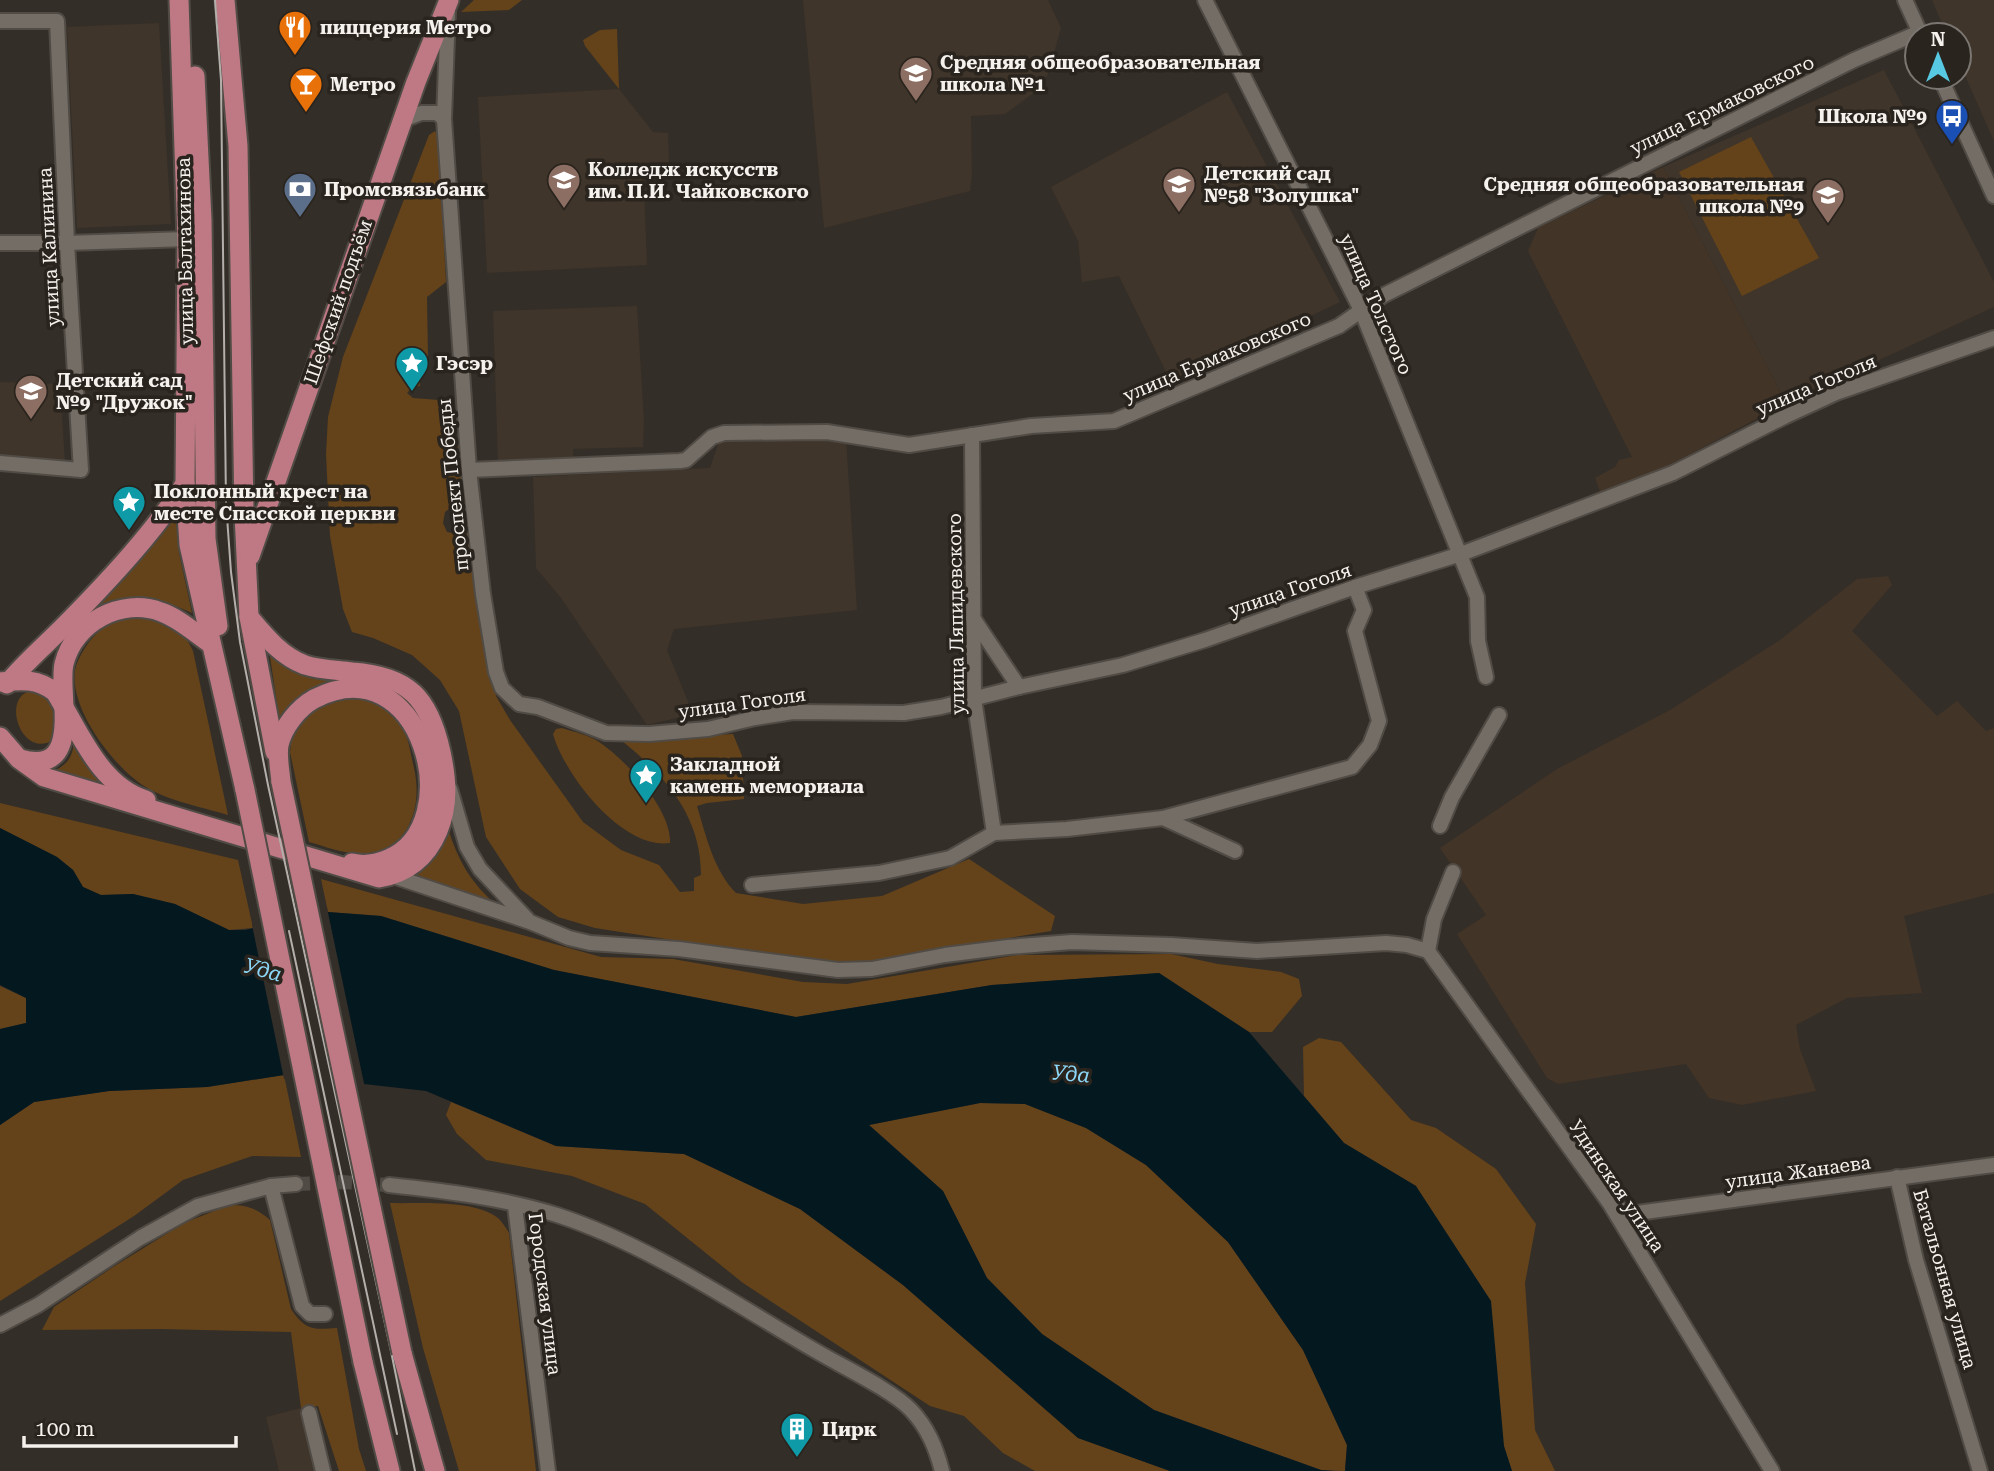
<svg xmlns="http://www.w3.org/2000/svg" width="1994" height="1471" font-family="'Roboto Serif',serif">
<rect width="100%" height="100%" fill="#342e28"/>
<!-- built -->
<g fill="#3f352a">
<path d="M803 0H1048L1061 28 1048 74 1035 92 1005 114 971 116 972 174 970 191 824 228Z"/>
<path d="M1932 0H1994V141L1959 62V35H1947Z"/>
<path d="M159 23 171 224 77 228 67 27Z"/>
<path d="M1884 70 1994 282V307L1786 403 1663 167Z"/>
<path d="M619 89 653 132 668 133 669 162 643 163 647 265 487 273 478 97Z"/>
<path d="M1227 92 1340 302 1171 382 1119 276 1082 282 1078 241 1051 187Z"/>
<path d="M637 306 644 422 643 447 573 449V460L498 462 493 311Z"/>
<path d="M0 382 60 384 65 463 0 459Z"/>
<path d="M846 438 857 610 674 629 667 650 693 714 647 725 561 598 536 568 533 477 710 468 719 442Z"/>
<path d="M301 1408 316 1471H279L266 1417Z"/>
</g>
<!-- industrial -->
<g fill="#423427">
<path d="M1663 167 1786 403 1668 466 1600 492 1595 478 1615 467 1619 460 1632 457 1528 251 1538 228Z"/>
<path d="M1888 576 1892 585 1852 631 1937 716 1957 701 1986 731 1994 728V893L1904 916 1922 993 1847 998 1796 1025 1800 1049 1816 1091 1742 1105 1709 1098 1686 1064 1558 1084 1547 1078 1457 934 1486 915 1440 848 1557 769 1670 710 1780 640 1857 579Z"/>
</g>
<!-- green -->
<g fill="#64431a">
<path d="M474 0H522L509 10 461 12Z"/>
<path d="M617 29 619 89 585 46 583 40 600 30Z"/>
<path d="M435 131 438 137 446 282 427 297 428 358 414 374 420 379V386L412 387 407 393 413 398 451 401 466 504 453 506 445 512 443 523 447 532 457 534 472 532 496 696 510 720 583 822 621 850 659 865 680 892 694 891V878L701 875C701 815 665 776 621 740L733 734 742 756 744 799 707 803 697 806C706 836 714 871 736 893L803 904 882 896 969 859 1055 916 1051 931 869 961H807L595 928 558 917 520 889 486 837 459 711 440 680 412 655 373 638 352 632 343 609 330 536 326 454 328 417 343 357 429 135Z"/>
<path d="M1751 137 1819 258 1742 296 1679 172Z"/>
<path d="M176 517 179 553 192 613C145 592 135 594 89 615Z"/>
<path d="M134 616C162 619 181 624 193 651L228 815C199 806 161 800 137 781 109 760 66 703 76 666 79 657 84 649 89 642 96 634 103 625 113 621 120 618 128 617 134 616Z"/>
<path d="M269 650C290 668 307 679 336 680L305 695 280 723Z"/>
<path d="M32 691 44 696 57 714 53 740C21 760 0 695 32 691Z"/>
<path d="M354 697C370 701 385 705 396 718 408 731 410 751 414 768 425 816 401 863 345 852 333 850 321 845 309 842L290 752 292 735 297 726 315 708Z"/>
<path d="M562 728C574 732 589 735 599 742 625 759 672 810 670 843 622 850 564 774 553 734L556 729Z"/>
<path d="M74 741 90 769 110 790 50 772C66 767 73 758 74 741Z"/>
<path d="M0 803 238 860 253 928 229 930 175 904 133 894 101 895 83 887 73 870 57 857 0 828Z"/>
<path d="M448 829C458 859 469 880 492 901L411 876 435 856Z"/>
<path d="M321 879 601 957 673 959 803 982 847 984 1017 955 1171 954 1218 964 1281 972 1299 979 1302 996 1272 1032H1249L1159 973 992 985 796 1017 554 970 381 916 328 912Z"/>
<path d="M0 986 26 998V1023L0 1029Z"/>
<path d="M1319 1038 1341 1042 1411 1120 1436 1128 1496 1169 1536 1224 1525 1283 1535 1430 1555 1471H1512L1416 1186 1344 1143 1304 1096 1303 1047Z"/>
<path d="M284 1075 301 1157 252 1156 183 1180 134 1216 0 1301V1125L34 1102 109 1091 207 1087Z"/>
<path d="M451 1102 556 1146 684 1154 800 1209 903 1285 1078 1438 1170 1471H1035L1003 1453 964 1416 930 1406 743 1283 645 1204 572 1176 486 1160 457 1134 446 1115Z"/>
<path d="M980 1103 1025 1104 1086 1128 1146 1165 1228 1242 1303 1350 1347 1445 1345 1471 1321 1470 1154 1410 1042 1334 987 1278 943 1191 869 1125Z"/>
<path d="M390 1203C419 1204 476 1199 499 1219 503 1223 506 1228 509 1233L536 1471H459L423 1348Z"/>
<path d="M229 1205C246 1205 257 1208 270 1220L291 1309C305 1330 313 1330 337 1328L359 1449 366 1471H339L318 1406 301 1408 291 1332 161 1329 42 1330 54 1307 113 1267 184 1223Z"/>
</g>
<!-- water -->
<path fill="#041820" d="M0 828 57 857 73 870 83 887 101 895 133 894 175 904 229 930H245L328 912 381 916 554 970 796 1017 992 985 1159 973 1249 1032 1344 1143 1416 1186 1491 1301 1504 1446 1512 1471H1345L1347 1445 1303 1350 1228 1242 1146 1165 1086 1128 1025 1104 980 1103 869 1125 943 1191 987 1278 1042 1334 1154 1410 1321 1470 1334 1471H1170L1078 1438 903 1285 800 1209 684 1154 556 1146 426 1091 284 1075 207 1087 109 1091 34 1102 0 1125V1029L26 1023V998L0 985Z"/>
<!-- pier -->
<path fill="#342e28" d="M327 908 365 1088 284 1079 252 925Z"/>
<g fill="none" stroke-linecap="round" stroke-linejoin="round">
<!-- minor-tunnel -->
<path stroke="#514b46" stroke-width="14" stroke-dasharray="14 7" stroke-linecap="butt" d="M296 1184 342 1182 389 1185"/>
<defs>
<g id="minor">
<path d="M1205 0 1361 310 1477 597 1478 641 1486 677"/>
<path d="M1905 0 1921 35"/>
<path d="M448 11 444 119 456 289 469 470 483 594 496 672 502 688 519 704 538 707 606 733 649 734 708 729 755 718 793 712 904 713 941 707 1019 687 1123 665 1205 640 1355 587 1461 554 1673 473 1786 416 1836 393 1994 338"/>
<path d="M0 21H57L67 243 81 470 0 463"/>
<path d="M1940 77 1994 196"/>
<path d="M403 120 421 113H437L444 119"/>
<path d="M0 243H67L187 239"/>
<path d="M972 435 974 699 994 833"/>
<path d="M469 470 680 461 686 460 712 437 724 433 827 432 909 445 1031 426 1114 421 1339 326 1382 296 1854 60 1920 32"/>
<path d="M973 618 1019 687"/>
<path d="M450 789 467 847 480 869 527 919"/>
<path d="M1163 818 1235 851"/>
<path d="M1440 826 1452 797 1499 715"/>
<path d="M387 874 530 922 569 938 590 943 679 949 838 970 872 969 945 955 1008 947 1072 942 1171 945 1257 951 1386 943 1407 945 1428 951 1610 1204 1772 1471"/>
<path d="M752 885 879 873 950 858 994 833 1067 829 1163 818 1352 767 1370 745 1379 721 1355 631 1364 610 1355 587"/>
<path d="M1428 951 1434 919 1453 872"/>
<path d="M1897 1177 1916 1260 1980 1471"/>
<path d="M389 1185C445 1191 503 1198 557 1215 649 1245 733 1303 816 1351 841 1366 892 1390 911 1410 928 1428 936 1448 942 1471"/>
<path d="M271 1186 302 1306 310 1314H325"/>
<path d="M1612 1204 1623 1211 1637 1213 1994 1165"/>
<path d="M515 1206 548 1471"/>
<path d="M0 1325 38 1305 140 1238 198 1206 271 1186 296 1184"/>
<path d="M309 1413 323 1471"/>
</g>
<g id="major">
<path d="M179 0 187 239 185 484 189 545 245 790"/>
<path d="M225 0 238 146 244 514 249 617 275 752"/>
<path d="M195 76 202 220 206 539 218 626"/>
<path d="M250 556 416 82 449 0"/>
<path d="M0 682C21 680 37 678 55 692 79 730 99 786 146 800"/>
<path d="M7 684C26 661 50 641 71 619 112 577 153 533 185 484"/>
<path d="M0 737 19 759 44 777 379 878C407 873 427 857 438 831 449 804 447 780 441 752 429 698 409 676 352 672 337 670 320 670 305 665 281 656 265 636 249 617"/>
<path d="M20 759C85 777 57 693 64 664 74 622 122 597 161 612 179 618 196 634 211 644"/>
<path d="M281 782C280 770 277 756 279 745 283 727 298 708 314 699 422 643 470 825 388 859 376 864 364 866 352 863"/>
<path d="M402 1353 435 1471"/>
<path d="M363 1362 390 1471"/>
</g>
</defs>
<!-- minor casing -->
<use href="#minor" stroke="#504b45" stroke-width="18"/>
<!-- major casing -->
<use href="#major" stroke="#504b45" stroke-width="23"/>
<!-- minor -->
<use href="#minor" stroke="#746d65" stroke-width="14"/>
<!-- major -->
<use href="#major" stroke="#be7985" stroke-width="19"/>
<!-- tram -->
<g stroke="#b4afab" stroke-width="2">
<path d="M215 0 221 80 226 503 231 572 240 642 268 785 392 1356 415 1471"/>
<path d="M289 931 397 1434"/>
</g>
<defs>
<g id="major-bridge">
<path d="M281 782 402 1353"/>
<path d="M245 790 363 1362"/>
</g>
</defs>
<!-- major-bridge casing -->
<use href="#major-bridge" stroke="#504b45" stroke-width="23" stroke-linecap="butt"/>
<!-- major-bridge -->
<use href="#major-bridge" stroke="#be7985" stroke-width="19"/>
</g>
<!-- icons -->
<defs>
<symbol id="restaurant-pin" viewBox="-11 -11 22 30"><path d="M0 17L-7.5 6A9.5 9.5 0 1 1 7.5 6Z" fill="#e8710a" stroke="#2a241e"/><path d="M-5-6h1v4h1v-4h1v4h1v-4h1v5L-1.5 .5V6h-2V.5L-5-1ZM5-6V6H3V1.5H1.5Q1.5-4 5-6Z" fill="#fff"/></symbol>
<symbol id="school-pin" viewBox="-11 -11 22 30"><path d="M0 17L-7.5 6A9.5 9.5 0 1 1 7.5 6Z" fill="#8d6e63" stroke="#2a241e"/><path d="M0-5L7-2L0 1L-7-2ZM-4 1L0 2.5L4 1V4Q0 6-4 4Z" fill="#fff"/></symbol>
<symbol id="bar-pin" viewBox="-11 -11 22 30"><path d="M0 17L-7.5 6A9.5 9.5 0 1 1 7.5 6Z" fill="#e8710a" stroke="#2a241e"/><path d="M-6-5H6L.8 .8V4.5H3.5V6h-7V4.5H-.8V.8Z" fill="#fff"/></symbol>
<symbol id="bus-pin" viewBox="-11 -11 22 30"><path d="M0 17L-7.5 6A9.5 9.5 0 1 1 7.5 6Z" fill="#1a4fb4" stroke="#2a241e"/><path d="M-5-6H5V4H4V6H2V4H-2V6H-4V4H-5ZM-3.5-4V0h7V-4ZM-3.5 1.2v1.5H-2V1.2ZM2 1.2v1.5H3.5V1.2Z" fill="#fff"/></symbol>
<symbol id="university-pin" viewBox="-11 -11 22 30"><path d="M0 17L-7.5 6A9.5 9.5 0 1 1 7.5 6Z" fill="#8d6e63" stroke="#2a241e"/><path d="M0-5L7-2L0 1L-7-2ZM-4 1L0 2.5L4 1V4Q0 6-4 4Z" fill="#fff"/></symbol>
<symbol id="bank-pin" viewBox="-11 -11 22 30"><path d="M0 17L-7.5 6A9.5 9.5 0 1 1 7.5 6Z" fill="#5c6f8a" stroke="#2a241e"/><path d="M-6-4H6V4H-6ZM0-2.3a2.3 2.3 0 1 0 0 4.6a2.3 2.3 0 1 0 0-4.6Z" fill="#fff"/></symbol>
<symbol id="sight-pin" viewBox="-11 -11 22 30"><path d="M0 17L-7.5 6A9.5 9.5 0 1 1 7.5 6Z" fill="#0f9aa8" stroke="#2a241e"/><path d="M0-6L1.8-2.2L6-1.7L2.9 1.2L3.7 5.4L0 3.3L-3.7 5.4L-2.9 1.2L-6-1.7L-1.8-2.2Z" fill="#fff"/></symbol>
<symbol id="building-pin" viewBox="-11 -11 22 30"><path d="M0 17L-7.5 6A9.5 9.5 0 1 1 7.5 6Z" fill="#0f9aa8" stroke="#2a241e"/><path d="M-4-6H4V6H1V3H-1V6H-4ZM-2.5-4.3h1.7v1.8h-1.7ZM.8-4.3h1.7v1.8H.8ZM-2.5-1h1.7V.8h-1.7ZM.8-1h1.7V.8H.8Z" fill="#fff"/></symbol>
</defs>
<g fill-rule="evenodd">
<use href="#restaurant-pin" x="276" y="8" width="38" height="52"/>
<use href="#school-pin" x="897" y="54" width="38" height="52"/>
<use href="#bar-pin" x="287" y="65" width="38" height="52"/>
<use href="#bus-pin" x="1933" y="97" width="38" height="52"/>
<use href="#university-pin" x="545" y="161" width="38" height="52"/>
<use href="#school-pin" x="1160" y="165" width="38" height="52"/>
<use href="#bank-pin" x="281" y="170" width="38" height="52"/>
<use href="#school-pin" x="1809" y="176" width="38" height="52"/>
<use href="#sight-pin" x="393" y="344" width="38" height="52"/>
<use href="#school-pin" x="12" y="372" width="38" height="52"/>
<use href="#sight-pin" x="110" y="483" width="38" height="52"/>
<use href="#sight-pin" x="627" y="756" width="38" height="52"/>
<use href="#building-pin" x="778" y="1410" width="38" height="52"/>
</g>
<g text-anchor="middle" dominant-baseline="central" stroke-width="7" stroke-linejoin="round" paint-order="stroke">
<!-- poi labels -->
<g font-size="19" font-weight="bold" fill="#f5f1ed" stroke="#2a241e" text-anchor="start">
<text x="320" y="27">пиццерия Метро</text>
<text x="940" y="62">Средняя общеобразовательная<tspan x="940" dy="22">школа №1</tspan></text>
<text x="330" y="84">Метро</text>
<text x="1927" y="116" text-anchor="end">Школа №9</text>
<text x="588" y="169">Колледж искусств<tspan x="588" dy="22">им. П.И. Чайковского</tspan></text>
<text x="1204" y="173">Детский сад<tspan x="1204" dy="22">№58 "Золушка"</tspan></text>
<text x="1804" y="184" text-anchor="end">Средняя общеобразовательная<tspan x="1804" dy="22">школа №9</tspan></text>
<text x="324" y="189">Промсвязьбанк</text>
<text x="436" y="363">Гэсэр</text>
<text x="56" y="380">Детский сад<tspan x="56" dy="22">№9 "Дружок"</tspan></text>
<text x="154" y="491">Поклонный крест на<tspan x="154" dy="22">месте Спасской церкви</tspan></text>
<text x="670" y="764">Закладной<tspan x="670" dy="22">камень мемориала</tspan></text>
<text x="822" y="1429">Цирк</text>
</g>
<!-- street labels -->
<g font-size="19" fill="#f5f1ed" stroke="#2a241e">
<text transform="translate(1722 105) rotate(-26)">улица Ермаковского</text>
<text transform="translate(49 247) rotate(-93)">улица Калинина</text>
<text transform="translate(185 251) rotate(-91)">улица Балтахинова</text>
<text transform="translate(338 302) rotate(-71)">Шефский подъём</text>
<text transform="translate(1376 304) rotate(66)">улица Толстого</text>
<text transform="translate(1217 357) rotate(-23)">улица Ермаковского</text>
<text transform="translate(1816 385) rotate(-23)">улица Гоголя</text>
<text transform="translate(453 485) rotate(-96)">проспект Победы</text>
<text transform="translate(1290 590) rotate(-19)">улица Гоголя</text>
<text transform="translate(956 614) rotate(-91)">улица Ляпидевского</text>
<text transform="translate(742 703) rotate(-8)">улица Гоголя</text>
<text transform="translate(1798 1172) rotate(-8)">улица Жанаева</text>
<text transform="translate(1617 1186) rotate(56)">Удинская улица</text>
<text transform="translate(1945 1279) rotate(74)">Батальонная улица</text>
<text transform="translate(545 1294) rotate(83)">Городская улица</text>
</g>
<!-- water labels -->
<g font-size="21" font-style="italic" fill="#8cd7f7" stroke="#2a241e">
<text transform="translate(263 970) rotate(15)">Уда</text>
<text transform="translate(1071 1074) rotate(5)">Уда</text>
</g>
</g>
<!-- north arrow -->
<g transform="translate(1938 56)"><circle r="33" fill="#2a241e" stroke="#7b7671" stroke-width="2"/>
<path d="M0-5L12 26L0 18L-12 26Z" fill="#57c9e3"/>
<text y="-10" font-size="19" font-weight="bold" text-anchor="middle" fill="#f5f1ed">N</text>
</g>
<!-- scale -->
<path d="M24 1436v10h212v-10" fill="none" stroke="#f5f1ed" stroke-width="3.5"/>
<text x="35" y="1436" font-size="21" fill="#f5f1ed" stroke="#2a241e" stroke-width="5" paint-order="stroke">100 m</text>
</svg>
